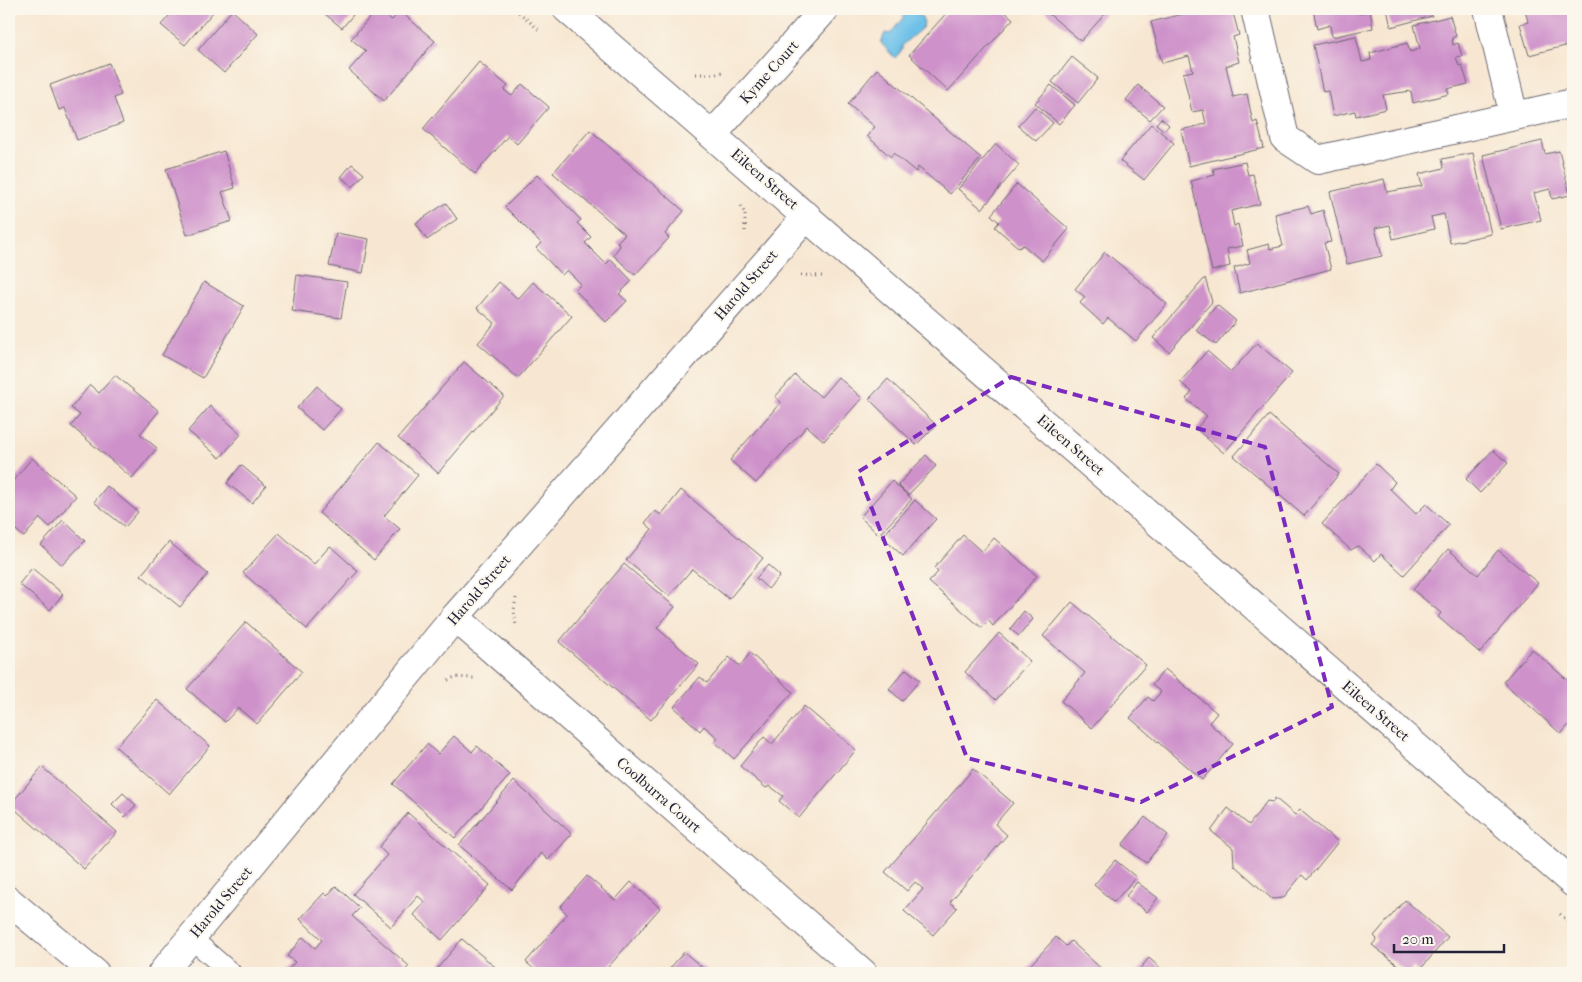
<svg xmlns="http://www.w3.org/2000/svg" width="1582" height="982" font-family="'IM FELL French Canon',serif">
<rect width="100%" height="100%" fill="#fbf7ec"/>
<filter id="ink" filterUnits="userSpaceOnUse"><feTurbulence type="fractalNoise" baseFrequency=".02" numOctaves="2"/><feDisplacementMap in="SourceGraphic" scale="10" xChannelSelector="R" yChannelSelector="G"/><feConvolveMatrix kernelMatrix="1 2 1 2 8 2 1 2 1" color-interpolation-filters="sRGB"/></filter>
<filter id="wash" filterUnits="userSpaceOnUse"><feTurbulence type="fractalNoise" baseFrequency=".0096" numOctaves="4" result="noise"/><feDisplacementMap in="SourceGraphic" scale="20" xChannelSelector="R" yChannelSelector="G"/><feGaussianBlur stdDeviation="1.12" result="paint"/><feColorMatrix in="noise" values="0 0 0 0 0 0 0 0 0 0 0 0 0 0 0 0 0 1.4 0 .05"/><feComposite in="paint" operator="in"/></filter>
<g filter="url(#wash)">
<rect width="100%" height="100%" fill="#f7e7d2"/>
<!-- water -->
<path fill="#6dc1e9" stroke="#487292" d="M910 10 922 17 924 23 922 28 902 45V50L895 58 881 43 885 33 890 34 903 18 904 13Z"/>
<g id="blocks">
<!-- building -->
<g fill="#ce91ca">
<path d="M175 9H210L213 12 185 45 161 25Z"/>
<path d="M319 9H358L342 28Z"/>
<path d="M377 9 392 20 400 11 435 41 384 101 349 70 366 51 351 39Z"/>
<path d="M950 9H1002L1013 19 948 91 909 55Z"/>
<path d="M1043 9H1109L1081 41Z"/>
<path d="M1149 9H1174L1151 15Z"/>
<path d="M1202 9H1232L1239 35 1233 37 1239 62 1226 66 1233 97 1247 94 1253 123 1257 121 1264 148 1189 166 1181 130 1206 124 1203 110 1192 112 1183 73 1193 71 1189 56 1162 63 1151 22Z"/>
<path d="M1313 9H1358L1359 14 1370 10 1373 28 1332 37 1330 25 1317 29Z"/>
<path d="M1387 9H1430L1432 16 1391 27Z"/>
<path d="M1525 9H1573V44L1529 55 1520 24 1528 22Z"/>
<path d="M232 10 258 34 224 73 198 50Z"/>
<path d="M1450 16 1456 36 1452 38 1453 45 1458 43 1462 56 1456 57 1459 66 1462 65 1468 84 1447 89 1449 94 1413 103 1411 91 1383 95 1386 109 1356 116 1355 111 1333 116 1328 91 1323 92 1313 45 1356 36 1362 62 1371 60 1370 53 1407 43 1410 52 1420 49 1414 25Z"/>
<path d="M1072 57 1098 78 1078 103 1052 82Z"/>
<path d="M479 62 508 86 504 90 512 96 522 84 549 107 517 144 508 136 475 174 423 129Z"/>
<path d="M109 63 121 95 114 98 123 123 77 140 65 108 59 110 50 85Z"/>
<path d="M877 69 981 158 950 194 918 167 916 172 893 153 891 157 867 136 875 127 848 104Z"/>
<path d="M1051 85 1075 105 1059 124 1035 103Z"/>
<path d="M1138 85 1163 106 1150 120 1126 100Z"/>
<path d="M1035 107 1053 123 1036 141 1018 126Z"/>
<path d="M1161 118 1169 125 1164 131 1156 124Z"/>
<path d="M1151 124 1174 143 1144 180 1120 161Z"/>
<path d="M590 130 684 211 665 234 669 238 635 275 613 255 620 246 617 242 625 234 553 173Z"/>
<path d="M1542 141 1545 154 1559 151 1570 195 1552 199 1550 189 1534 193 1541 220 1501 229 1483 155Z"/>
<path d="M996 144 1019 165 982 209 958 189Z"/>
<path d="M224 151 235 188 222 192 232 221 187 235 166 169Z"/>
<path d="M1473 153 1491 234 1450 243 1444 214 1431 217 1434 229 1393 239 1390 225 1375 228 1382 256 1347 264 1330 192 1384 179 1387 192 1422 186 1419 174 1444 168 1442 159Z"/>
<path d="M1245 162 1248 175 1253 174 1260 204 1231 211 1234 226 1238 224 1243 246 1227 249 1230 266 1212 271 1191 181 1215 175 1213 169Z"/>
<path d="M352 164 364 174 353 187 341 177Z"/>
<path d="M537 175 581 220 577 223 591 237 585 243 606 264 611 259 632 281 619 294 627 301 606 322 575 290 581 284 567 270 562 275 536 248 541 243 505 207Z"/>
<path d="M1017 184 1069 229 1042 261 1023 245 1019 248 995 227 999 222 991 215Z"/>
<path d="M446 203 457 219 427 240 416 223Z"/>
<path d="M1308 206 1311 214 1323 210 1331 242 1324 243 1331 269 1240 293 1234 268 1250 263 1247 250 1269 244 1270 249 1283 246 1275 214Z"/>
<path d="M336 233 369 239 363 273 329 266Z"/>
<path d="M1105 252 1167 304 1136 341 1108 318 1103 324 1080 303 1085 297 1075 289Z"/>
<path d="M297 275 347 282 341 318 292 311Z"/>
<path d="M1205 278 1212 302 1169 352 1153 338Z"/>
<path d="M204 282 244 306 203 378 162 355Z"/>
<path d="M499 282 518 299 533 282 572 316 518 378 478 343 495 323 477 308Z"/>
<path d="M1217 305 1236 321 1216 345 1196 330Z"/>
<path d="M1257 343 1292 373 1224 453 1196 429 1207 416 1186 399 1192 392 1180 382 1207 351 1231 372Z"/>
<path d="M464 362 504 396 438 473 398 438Z"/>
<path d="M115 375 159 411 140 434 157 448 132 478 71 426 80 415 71 408 90 385 99 393Z"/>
<path d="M795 375 821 397 838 377 862 398 824 441 807 426 756 483 730 460 781 402 775 397Z"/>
<path d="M888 379 936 425 916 445 869 399Z"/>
<path d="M317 386 341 409 322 430 297 408Z"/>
<path d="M210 406 241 434 220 458 188 431Z"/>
<path d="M1269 415 1339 474 1304 516 1234 456Z"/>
<path d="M379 442 418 475 384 516 400 529 374 560 319 513Z"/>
<path d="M1493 450 1508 463 1480 493 1466 479Z"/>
<path d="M926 455 936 466 908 495 898 485Z"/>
<path d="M32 458 76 496 50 527 40 518 24 537 9 524V477L13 481Z"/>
<path d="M1376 464 1395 482 1390 489 1416 514 1426 504 1449 525 1404 575 1381 554 1375 561 1358 546 1351 550 1322 524Z"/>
<path d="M241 465 266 486 252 503 227 483Z"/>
<path d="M892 481 912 499 879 535 860 517Z"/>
<path d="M107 486 138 512 125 527 94 502Z"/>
<path d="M681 490 763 558 729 599 692 569 669 596 626 560 652 529 645 523 655 511 661 515Z"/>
<path d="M915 500 936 519 903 556 882 537Z"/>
<path d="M63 520 85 541 62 565 41 545Z"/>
<path d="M279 533 314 564 330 546 358 571 307 629 243 573Z"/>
<path d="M963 535 982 552 994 538 1037 576 993 626 989 621 982 628 929 582 938 572 934 568Z"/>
<path d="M169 542 208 574 180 607 141 575Z"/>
<path d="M1448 549 1478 575 1498 550 1538 583 1480 653 1438 617 1441 613 1413 590Z"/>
<path d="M624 564 675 607 657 628 699 664 651 720 559 642Z"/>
<path d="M768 565 780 576 768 589 756 578Z"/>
<path d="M32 568 63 594 50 610 19 584Z"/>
<path d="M1072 602 1146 665 1092 728 1061 701 1085 673 1043 636Z"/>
<path d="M1024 611 1033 619 1019 636 1010 629Z"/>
<path d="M246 622 302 672 257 724 238 708 225 722 187 689Z"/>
<path d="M999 633 1030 661 996 700 965 672Z"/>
<path d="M1532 649 1573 685V720L1561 734 1503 682Z"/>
<path d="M750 653 793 692 734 759 715 742 718 738 704 726 700 731 674 707 700 677 707 683 729 657 740 666Z"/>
<path d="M906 669 920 680 902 701 889 689Z"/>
<path d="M1165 669 1217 713 1209 723 1233 744 1202 780 1130 718 1148 697 1153 701 1161 692 1152 685Z"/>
<path d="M157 700 210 746 169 794 116 747Z"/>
<path d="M804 706 856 750 799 818 779 801 783 796 770 786 766 788 740 766 764 737 772 744Z"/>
<path d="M454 736 472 752 477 746 510 775 455 838 393 784 427 744 438 754Z"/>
<path d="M42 767 117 832 84 869 10 805Z"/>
<path d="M973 769 1013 803 995 824 1007 835 950 902 957 908 933 935 904 911 923 889 915 882 907 891 885 872Z"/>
<path d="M514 781 572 834 548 860 541 853 512 890 459 845Z"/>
<path d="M123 793 136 805 125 817 112 804Z"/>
<path d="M1275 798 1295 815 1300 810 1338 842 1307 880 1302 875 1283 898 1272 899 1234 865 1233 848 1211 831 1228 808 1249 825 1267 801 1273 802Z"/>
<path d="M408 813 490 885 442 940 414 915 425 902 418 896 391 927 353 894 387 855 379 847Z"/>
<path d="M1145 817 1168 835 1146 863 1122 845Z"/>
<path d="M1115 860 1136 877 1114 902 1094 885Z"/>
<path d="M587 876 615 900 631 882 660 908 603 973H538L526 962 567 914 560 907Z"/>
<path d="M1137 882 1158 898 1147 912 1126 896Z"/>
<path d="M336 886 360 908 352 916 409 966 403 973H290L287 971 295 962 287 956 303 937 315 948 322 940 300 919 324 893 327 896Z"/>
<path d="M1405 900 1448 937 1418 972 1413 967 1408 973 1372 945 1377 939 1374 936Z"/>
<path d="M1056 937 1066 946 1071 941 1106 973H1023Z"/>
<path d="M462 939 500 971 498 973H440L436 970Z"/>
<path d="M684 952 709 973H666Z"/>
<path d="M1149 958 1166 973H1136Z"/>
</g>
</g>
</g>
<g filter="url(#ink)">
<use href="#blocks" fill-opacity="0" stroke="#6d6770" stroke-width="1"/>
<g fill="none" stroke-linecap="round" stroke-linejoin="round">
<defs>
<path id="service" d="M191 938 231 973"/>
<g id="minor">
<path d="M1255 9 1285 138 1318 160 1573 103"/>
<path d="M1488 9 1514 116"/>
<path d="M713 134 825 9"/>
<path d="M455 617 863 973"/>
<path d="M9 901 95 973"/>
<path d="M162 973 455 617 807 216"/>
</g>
<path id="tertiary" d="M567 9 1573 883"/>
</defs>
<!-- service casing -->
<use href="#service" stroke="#6d6770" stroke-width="22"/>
<!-- minor casing -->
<use href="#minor" stroke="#6d6770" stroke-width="30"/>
<!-- tertiary casing -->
<use href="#tertiary" stroke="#6d6770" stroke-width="30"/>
<!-- path -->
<g stroke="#6d6770" stroke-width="3" stroke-dasharray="1 4" stroke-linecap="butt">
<path d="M515 9 539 30"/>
<path d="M696 74H716L724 71"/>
<path d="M741 206 745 214V232"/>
<path d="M801 275 822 276"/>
<path d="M516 598 514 610 516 626"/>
<path d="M448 680 455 677 474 678"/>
<path d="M1560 914 1573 926"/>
</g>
<!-- service -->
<use href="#service" stroke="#fff" stroke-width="20"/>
<!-- minor -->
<use href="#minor" stroke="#fff" stroke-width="28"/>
<!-- tertiary -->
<use href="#tertiary" stroke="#fff" stroke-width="28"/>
</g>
</g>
<!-- marked area -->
<path fill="none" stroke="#7b2cbf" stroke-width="4" stroke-dasharray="10 6" stroke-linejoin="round" d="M1011 377 1265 447 1332 707 1141 802 967 758 858 472Z"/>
<g text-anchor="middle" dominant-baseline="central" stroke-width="4" stroke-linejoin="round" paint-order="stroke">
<!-- street labels -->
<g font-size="15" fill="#22223b" stroke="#fbf7ec">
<text transform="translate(769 72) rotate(-48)">Kyme Court</text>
<text transform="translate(765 179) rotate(41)">Eileen Street</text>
<text transform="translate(746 285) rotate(-49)">Harold Street</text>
<text transform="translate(1071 445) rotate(41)">Eileen Street</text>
<text transform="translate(479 590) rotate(-49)">Harold Street</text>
<text transform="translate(1376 711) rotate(41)">Eileen Street</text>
<text transform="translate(659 795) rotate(41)">Coolburra Court</text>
<text transform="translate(221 902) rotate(-50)">Harold Street</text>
</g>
</g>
<!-- margin -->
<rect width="1582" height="982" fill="none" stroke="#fbf7ec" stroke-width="30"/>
<!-- scale -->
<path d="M1394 944v8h110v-8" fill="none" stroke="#22223b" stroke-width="2.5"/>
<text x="1402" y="944" font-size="15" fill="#22223b" stroke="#fbf7ec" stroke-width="4" paint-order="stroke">20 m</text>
</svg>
